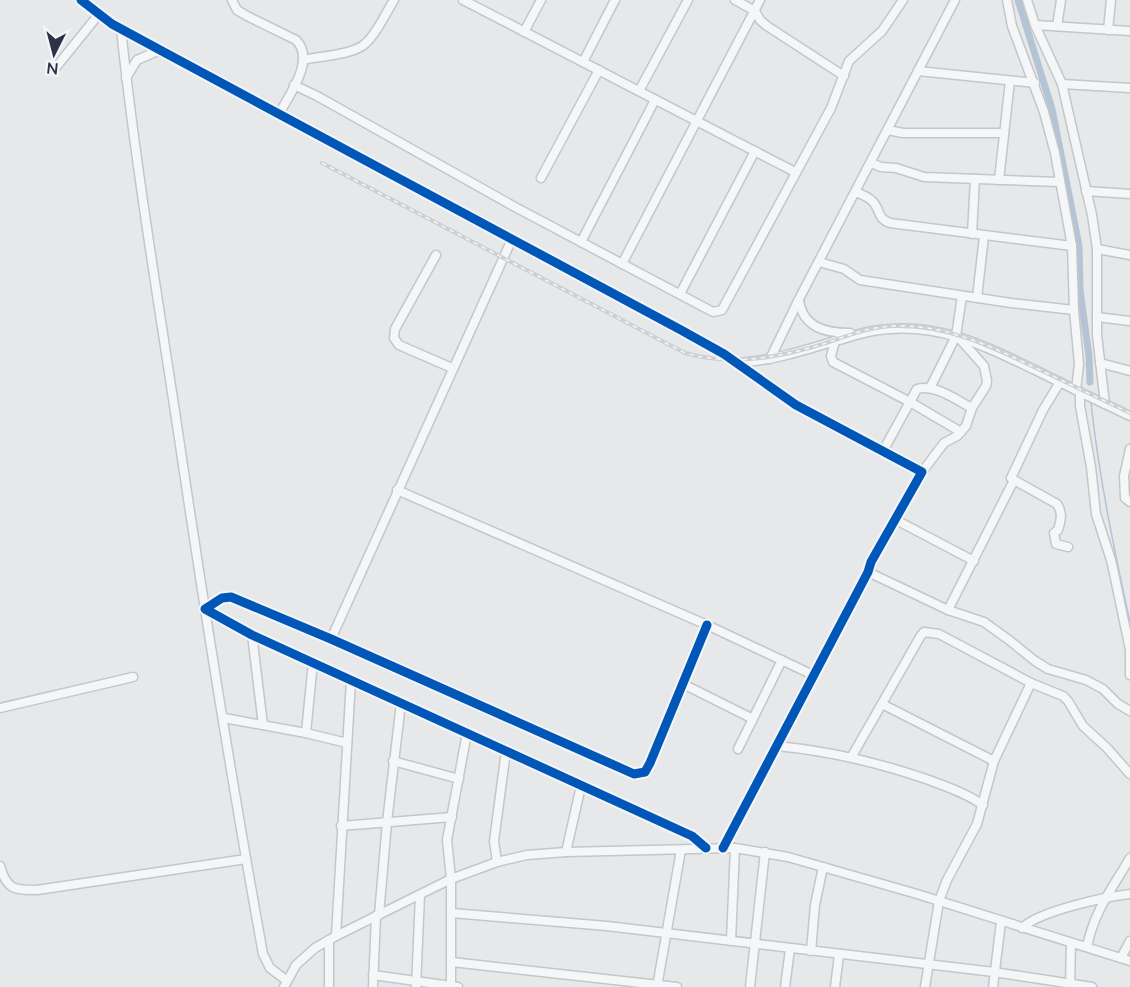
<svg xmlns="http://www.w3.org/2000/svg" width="1130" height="987" font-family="'Nunito Sans',sans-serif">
<rect width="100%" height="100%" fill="#e6e8ea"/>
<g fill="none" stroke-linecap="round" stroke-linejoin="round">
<!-- stream -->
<path stroke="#b4c4d5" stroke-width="1.5" d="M1091 403C1099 477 1114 549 1130 622"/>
<!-- canal -->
<path stroke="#b4c4d5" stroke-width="7" d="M1018 0 1052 109 1068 190 1079 246 1080 290 1089 356 1090 382"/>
<defs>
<g id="minor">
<path d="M81 0 112 24 160 50 681 330 724 354 796 405 922 472 871 562 868 572 723 848"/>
<path d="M232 0 237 10 247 16 296 40C316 60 289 95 279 114"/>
<path d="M463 0 795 172"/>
<path d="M735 0 755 11 760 20 767 26 844 76"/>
<path d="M1007 0 1012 26 1044 112 1055 153 1072 246 1074 310 1079 364 1076 390"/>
<path d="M1027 0 1035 25 1062 84 1092 215 1097 249V335L1105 404"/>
<path d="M1035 25 1130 31"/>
<path d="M1057 26 1061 0"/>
<path d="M121 29C135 161 157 293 177 425 203 601 231 778 263 954L270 968 286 980"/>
<path d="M1108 30 1111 0"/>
<path d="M524 32 541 0"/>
<path d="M303 60C320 56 354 55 366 43 378 32 385 14 394 0"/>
<path d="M583 62 615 0"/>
<path d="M57 66 99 14"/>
<path d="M918 71 1035 83"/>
<path d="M126 78 137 60 160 50"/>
<path d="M1062 84 1130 88"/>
<path d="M294 85 317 96 515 207 713 312 722 310 831 108 849 61 882 31 903 0"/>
<path d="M639 91 688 0"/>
<path d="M888 130 903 133H1004"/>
<path d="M871 163 881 167 896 168 924 177 1060 182"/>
<path d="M541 178 599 70"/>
<path d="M999 180 1010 81"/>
<path d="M1086 191 1130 194"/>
<path d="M856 192C862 195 870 197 874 203 881 212 877 218 890 223L1072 246"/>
<path d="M972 234 975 179"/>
<path d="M581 242 655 100"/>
<path d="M1097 249 1130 255"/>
<path d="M436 255 395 329 394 338 399 345 452 368"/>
<path d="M819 262 844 269 860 280 1011 303 1074 310"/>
<path d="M622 264 760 0"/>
<path d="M680 294 755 151"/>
<path d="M977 298 984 236"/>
<path d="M799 300C803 328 826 333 850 333"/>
<path d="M1097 317 1130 321"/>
<path d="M835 341 831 356 833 362 910 402 961 432"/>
<path d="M770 359 799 299 955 0"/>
<path d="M737 363C770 361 803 351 835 341 850 337 863 332 879 330 938 322 983 345 1035 370 1067 386 1098 401 1130 416"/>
<path d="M1100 363 1130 371"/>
<path d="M930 388 956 336 962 296"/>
<path d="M1080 392V406L1091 467 1096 514 1111 560 1115 578 1130 650V675"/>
<path d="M1130 449 1124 476 1125 498 1130 502"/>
<path d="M883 451 917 389C936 384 956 400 972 408"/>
<path d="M922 472 944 443 957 436 966 426 972 408 986 386 987 381 984 366 959 338"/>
<path d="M1014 480 1057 504C1063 513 1061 520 1058 530L1054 533 1056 544 1068 547"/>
<path d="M397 490 707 625 813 675"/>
<path d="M896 520 974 561"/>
<path d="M868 572 948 610 984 622 1009 640 1035 661 1048 669 1086 680 1103 689 1118 704 1130 711"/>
<path d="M948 610 1014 480 1011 478 1043 410 1060 382"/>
<path d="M252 635 263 725"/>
<path d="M331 639 512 239"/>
<path d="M683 684 753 719"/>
<path d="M882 704 994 761"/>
<path d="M0 708 133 677"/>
<path d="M224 718 306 733 347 743"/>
<path d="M306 733 313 662"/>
<path d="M777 746C831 751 877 762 929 780 947 787 966 793 983 805"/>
<path d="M738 749 782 660"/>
<path d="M852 756 920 637 924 632 939 634 1031 683 1063 696 1068 701 1083 726 1107 748 1130 774"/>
<path d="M393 761 459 779"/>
<path d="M341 826 452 817"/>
<path d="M706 848 692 836 252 635 205 609 222 598 231 597 331 639 634 774 645 772 650 763 707 625"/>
<path d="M566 852 581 786"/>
<path d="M497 862 494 841 506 751"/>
<path d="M0 866C7 890 14 890 37 890L246 859"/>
<path d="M452 913 607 926 994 972 1092 987"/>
<path d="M379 915 387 822 401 703"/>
<path d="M1022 928C1039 911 1105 897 1130 894"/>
<path d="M336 936 351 680"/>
<path d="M731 941 735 848"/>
<path d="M1087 947C1094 911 1112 889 1130 858"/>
<path d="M811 951 815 905 823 867"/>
<path d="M1121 958 1130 941"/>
<path d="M452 962 677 987"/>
<path d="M373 975 458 987"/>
<path d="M284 987 296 965 315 948 336 936 451 879 497 862 527 855 566 852 735 848 788 857 917 894 1130 961"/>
<path d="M329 987V940"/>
<path d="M373 987 376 916"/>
<path d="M416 987 420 895"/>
<path d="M451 987V879L447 840 467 733"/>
<path d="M657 987 681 850"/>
<path d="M750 987 765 852"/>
<path d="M785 987 790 949"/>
<path d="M835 987 839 955"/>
<path d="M925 987 939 901 947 880 977 824 994 761 1031 683"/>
<path d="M993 987 1001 922"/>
<path d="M1070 987 1071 943"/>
</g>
</defs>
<!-- minor casing -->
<use href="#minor" stroke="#c4c6c8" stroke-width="11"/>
<!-- minor -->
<use href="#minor" stroke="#f5f6f7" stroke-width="8"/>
<defs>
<path id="rail" d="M322 163 685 353C734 367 784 357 832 341 852 334 871 327 893 326 945 324 990 346 1036 368 1067 383 1098 398 1130 413"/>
</defs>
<!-- rail casing -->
<use href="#rail" stroke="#cecfd2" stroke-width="4"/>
<!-- rail -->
<use href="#rail" stroke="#f4f6f9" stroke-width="1.5" stroke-dasharray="4.5" stroke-linecap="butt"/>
<defs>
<g id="cycleway">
<path d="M81 0 112 24 160 50 681 330 724 354 796 405 922 472 871 562 868 572 723 848"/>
<path d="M706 848 692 836 252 635 205 609 222 598 231 597 331 639 634 774 645 772 650 763 707 625"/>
</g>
</defs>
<!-- cycleway casing -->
<use href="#cycleway" stroke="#f4f6f9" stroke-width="13"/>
<!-- cycleway -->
<use href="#cycleway" stroke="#0057b8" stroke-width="9"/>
</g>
<!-- north arrow -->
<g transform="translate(54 54) rotate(186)" stroke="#f4f6f9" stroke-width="4.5" paint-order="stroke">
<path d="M0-4.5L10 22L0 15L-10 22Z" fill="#2b3445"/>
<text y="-9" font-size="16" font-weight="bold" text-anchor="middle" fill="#2b3445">N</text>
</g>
</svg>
